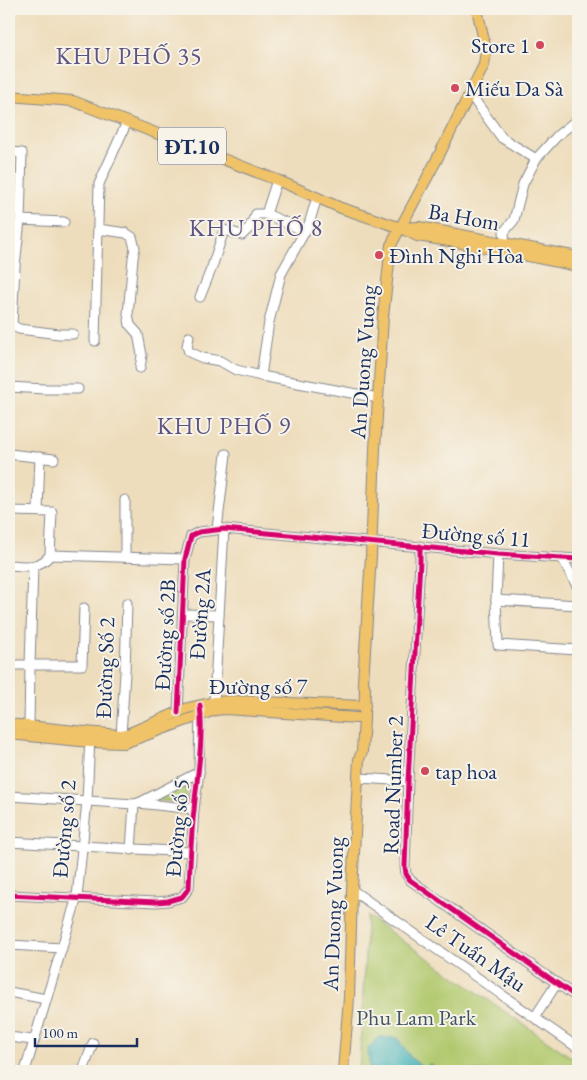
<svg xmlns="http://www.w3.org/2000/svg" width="587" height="1080" font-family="'EB Garamond',serif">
<rect width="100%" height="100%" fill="#f7f3e8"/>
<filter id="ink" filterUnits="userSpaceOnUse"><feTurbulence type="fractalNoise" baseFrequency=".02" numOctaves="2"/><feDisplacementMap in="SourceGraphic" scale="10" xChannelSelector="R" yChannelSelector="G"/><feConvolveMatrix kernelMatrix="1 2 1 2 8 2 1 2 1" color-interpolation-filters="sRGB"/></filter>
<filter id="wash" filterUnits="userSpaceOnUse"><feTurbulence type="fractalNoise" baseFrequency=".0096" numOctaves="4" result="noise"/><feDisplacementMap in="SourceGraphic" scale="20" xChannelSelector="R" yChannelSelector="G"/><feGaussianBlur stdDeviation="1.12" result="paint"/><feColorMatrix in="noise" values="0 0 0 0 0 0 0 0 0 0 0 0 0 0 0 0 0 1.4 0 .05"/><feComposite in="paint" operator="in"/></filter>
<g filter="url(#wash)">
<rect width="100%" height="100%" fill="#eeddbc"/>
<!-- green -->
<g fill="#b1c96e" stroke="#667c66">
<path d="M186 784V798L183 802 149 800Z"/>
<path d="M367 916 578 1062V1071H359Z"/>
</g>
<!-- water -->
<path fill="#3eafb8" stroke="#2c6f8b" d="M378 1037 397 1038 412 1059 425 1068 430 1064 439 1071H370L368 1049Z"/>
</g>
<g filter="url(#ink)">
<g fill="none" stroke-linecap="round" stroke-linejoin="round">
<defs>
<g id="minor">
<path d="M470 94 502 138 536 159"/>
<path d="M9 152 22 153 20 220 15 266 12 325H9"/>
<path d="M266 214 305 231"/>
<path d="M20 220 64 222"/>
<path d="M98 229 126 233 132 237 135 248 133 258 128 314 130 325 138 334 142 355 140 368"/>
<path d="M504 250 505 244 504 232 514 220 523 184 536 159 558 135 578 119"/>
<path d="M200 297 212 267 224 230 242 235 249 228 256 214H266L277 180"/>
<path d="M12 325 19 329 59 334H73"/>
<path d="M189 337 187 346 189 352 203 358 220 361 236 370 261 376 378 398"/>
<path d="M95 341 99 184 127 122"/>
<path d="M261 376 269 322 281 274 309 224 317 197"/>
<path d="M9 387 45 389H78"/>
<path d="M9 454 54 459"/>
<path d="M9 511 52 512 50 555"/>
<path d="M38 511 40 457"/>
<path d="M217 529 226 454"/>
<path d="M420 546V561L408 781 405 867 406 874 410 880 578 998"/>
<path d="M498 554 496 600 498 645 578 650"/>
<path d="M125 557V500"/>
<path d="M562 558 578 588"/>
<path d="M9 565C24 566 40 569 50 555L185 559"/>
<path d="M496 600 578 605"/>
<path d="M183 614 219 615"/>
<path d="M9 665H82L84 608"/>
<path d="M214 702 224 529"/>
<path d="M178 713 185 559 191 536 199 532 224 529 498 554 578 559"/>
<path d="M29 726 30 666 33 566"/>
<path d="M121 735 125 673 127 603"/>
<path d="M359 778 408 781"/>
<path d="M9 796 134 804 138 803 194 809"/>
<path d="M139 803 199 772"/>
<path d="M9 842 190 852"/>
<path d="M131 850 134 804"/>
<path d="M352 890 578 1048"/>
<path d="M9 895 156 902 168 901 182 897 189 888 194 809 199 772 200 710"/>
<path d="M9 945 62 948"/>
<path d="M9 992 46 999"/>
<path d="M535 1017 557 983"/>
<path d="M9 1037 33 1040"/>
<path d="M25 1071 77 897 87 801 90 737"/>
<path d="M83 1071 93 1043"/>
</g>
<g id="major">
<path d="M9 96 73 101 277 180 341 208 401 228 417 236 462 243 578 266"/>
<path d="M402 228 419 227 578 257"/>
<path d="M9 724 85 732 121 735 127 734 188 708 214 702 232 701 365 706"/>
<path d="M9 734 90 742 124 743 201 715 215 710 226 709 357 718"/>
<path d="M343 1071 349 998 352 890 359 759 362 752 364 718 365 689 363 682 371 556 375 449 383 317 391 245 435 163 484 65 486 50 477 9"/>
</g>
</defs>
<!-- minor casing -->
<use href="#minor" stroke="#84868d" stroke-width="11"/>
<!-- major casing -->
<use href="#major" stroke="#84868d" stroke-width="12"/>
<!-- minor -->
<use href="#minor" stroke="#fff" stroke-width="9"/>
<!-- major -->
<use href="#major" stroke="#f0c369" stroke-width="10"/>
<defs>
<g id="cycleway">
<path d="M420 546V561L408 781 405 867 406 874 410 880 578 998"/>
<path d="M178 713 185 559 191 536 199 532 224 529 498 554 578 559"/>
<path d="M9 895 156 902 168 901 182 897 189 888C190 862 191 836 194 810 197 777 204 738 200 705"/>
</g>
</defs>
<!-- cycleway casing -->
<use href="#cycleway" stroke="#f7f3e8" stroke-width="8"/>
<!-- cycleway -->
<use href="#cycleway" stroke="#d6006c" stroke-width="5"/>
</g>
</g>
<!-- markers -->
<g fill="#d1495b" stroke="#f7f3e8" stroke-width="2">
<circle cx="540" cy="45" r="5"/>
<circle cx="455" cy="88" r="5"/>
<circle cx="379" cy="255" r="5"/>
<circle cx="425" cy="771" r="5"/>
</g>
<g text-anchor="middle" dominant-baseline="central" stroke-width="4" stroke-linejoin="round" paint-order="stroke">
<!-- shield labels -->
<rect fill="#f7f3e8" stroke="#5d6a87" stroke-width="1" x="158" y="127.5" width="68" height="37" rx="4"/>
<g font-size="21" font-weight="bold" fill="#1b2f5e">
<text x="192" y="146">ĐT.10</text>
</g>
<!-- poi labels -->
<g font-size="22" fill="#1b2f5e" stroke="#f7f3e8" text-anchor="start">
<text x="530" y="45" text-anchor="end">Store 1</text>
<text x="465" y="88">Miếu Da Sà</text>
<text x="389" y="255">Đình Nghi Hòa</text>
<text x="435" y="771">tap hoa</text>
</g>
<!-- street labels -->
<g font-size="22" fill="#1b2f5e" stroke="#f7f3e8">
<text transform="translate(464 217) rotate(10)">Ba Hom</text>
<text transform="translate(363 362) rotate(-86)">An Duong Vuong</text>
<text transform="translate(476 535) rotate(5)">Đường số 11</text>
<text transform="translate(200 614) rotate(-86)">Đường 2A</text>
<text transform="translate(165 635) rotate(-87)">Đường số 2B</text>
<text transform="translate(105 668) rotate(-88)">Đường Số 2</text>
<text x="258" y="686">Đường số 7</text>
<text transform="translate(393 785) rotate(-88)">Road Number 2</text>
<text transform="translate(177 828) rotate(-85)">Đường số 5</text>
<text transform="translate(64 829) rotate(-85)">Đường số 2</text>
<text transform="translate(333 914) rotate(-88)">An Duong Vuong</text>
<text transform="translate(476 953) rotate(35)">Lê Tuấn Mậu</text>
</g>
<!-- park labels -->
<g font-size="22" fill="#405662" stroke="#f7f3e8">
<text x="416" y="1017">Phu Lam Park</text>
</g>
<!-- neighbourhood labels -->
<g font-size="24" letter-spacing="1" fill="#5e5482" stroke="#f7f3e8">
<text x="129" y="55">KHU PHỐ 35</text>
<text x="256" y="227">KHU PHỐ 8</text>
<text x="224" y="425">KHU PHỐ 9</text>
</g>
</g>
<!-- margin -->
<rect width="587" height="1080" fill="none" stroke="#f7f3e8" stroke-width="30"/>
<!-- scale -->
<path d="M35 1038v8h102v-8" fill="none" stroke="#1b2f5e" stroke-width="2.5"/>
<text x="42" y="1038" font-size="15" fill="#1b2f5e" stroke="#f7f3e8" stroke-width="4" paint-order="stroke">100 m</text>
</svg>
